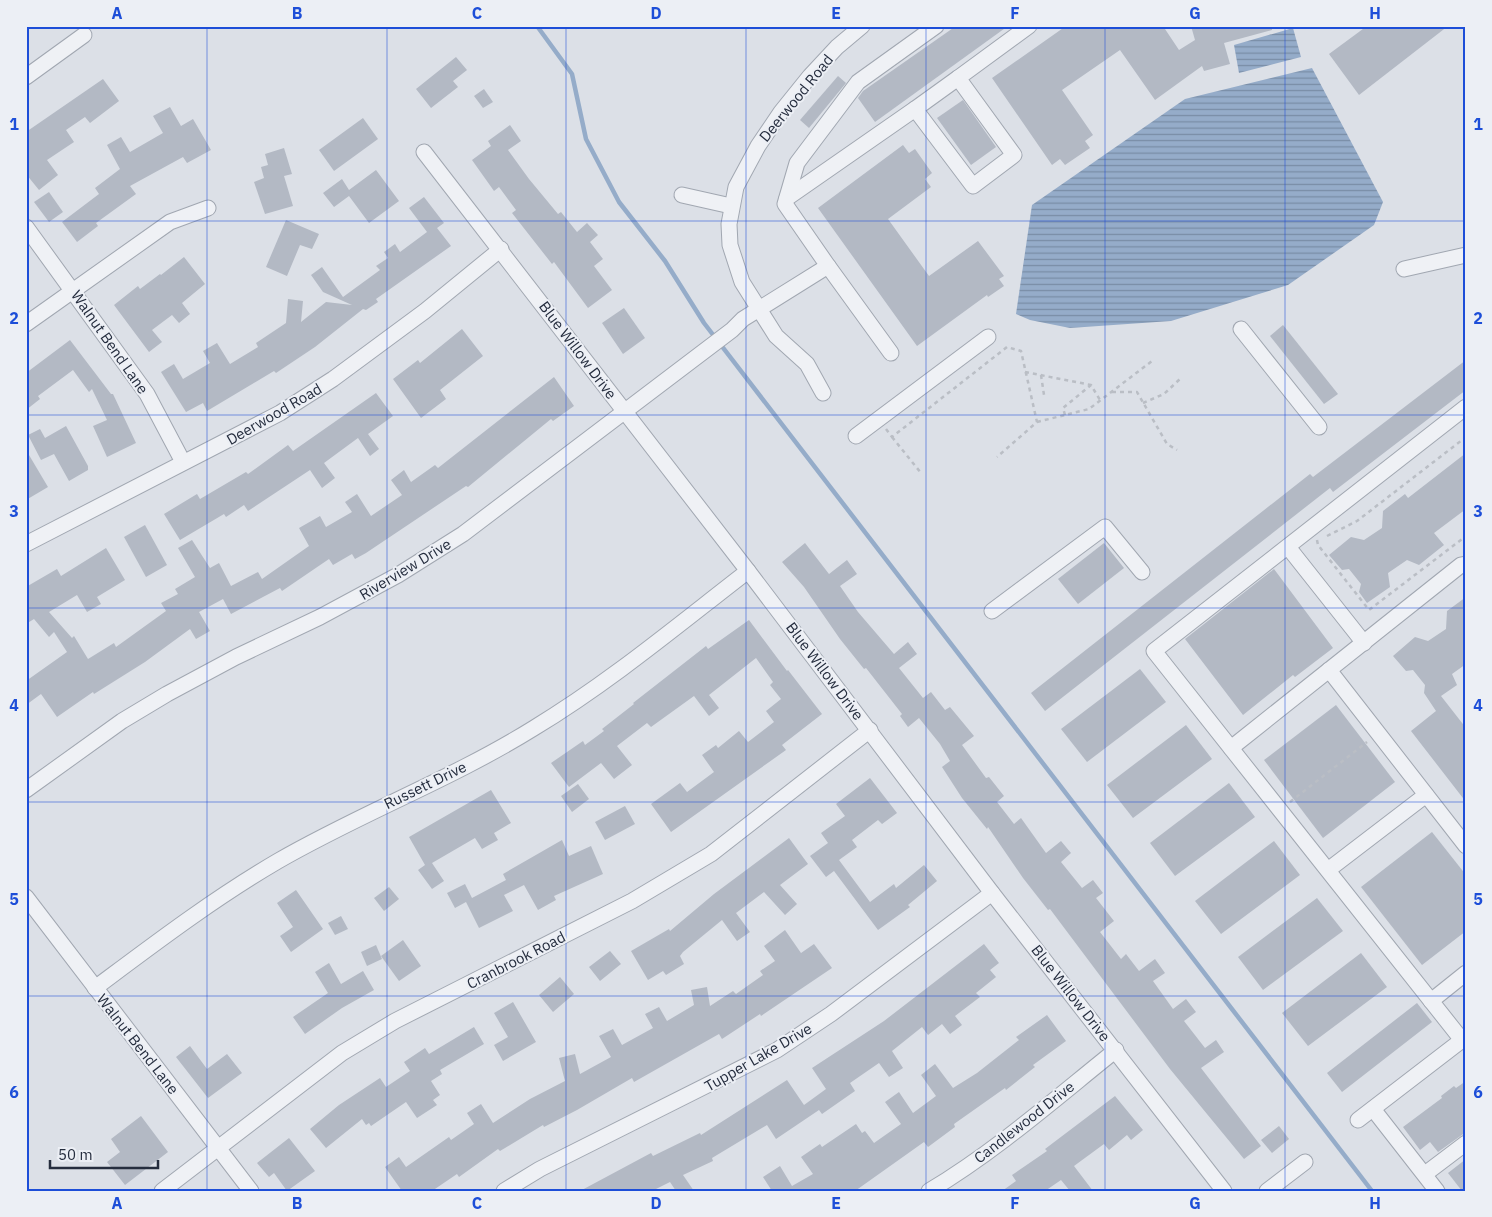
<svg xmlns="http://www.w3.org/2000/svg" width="1492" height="1217" font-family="'IBM Plex Sans',sans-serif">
<defs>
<pattern id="water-rules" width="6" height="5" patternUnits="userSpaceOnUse" patternTransform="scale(1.25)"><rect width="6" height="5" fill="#95acc9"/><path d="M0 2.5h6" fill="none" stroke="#798ca5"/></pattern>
</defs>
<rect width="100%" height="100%" fill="#dce0e7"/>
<!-- water -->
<g fill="url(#water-rules)">
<path d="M1293 28 1301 57 1239 73 1234 45Z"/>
<path d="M1312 68 1383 202 1374 225 1288 285 1171 321 1070 328 1030 320 1016 314 1032 205 1185 99Z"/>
</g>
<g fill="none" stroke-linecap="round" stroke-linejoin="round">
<!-- stream -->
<path stroke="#95acc9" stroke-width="4.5" d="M537 26 572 74 586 139 619 202 665 261 704 323 1372 1191"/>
</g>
<!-- building -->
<g fill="#b3b9c4">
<path d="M956 26H1008L875 122 858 98 863 91Z"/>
<path d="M1066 26H1163L1179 50 1195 40 1191 26H1272V30L1224 43 1230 64 1204 71 1202 66 1155 100 1120 50 1062 90 1093 135 1085 141 1090 148 1065 165 1060 159 1052 165 992 78Z"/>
<path d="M1367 26H1448L1359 95 1329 54Z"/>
<path d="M456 57 467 70 453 81 458 87 431 108 416 89Z"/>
<path d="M838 76 846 83 809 128 800 120Z"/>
<path d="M103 79 119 101 90 123 85 117 66 130 74 142 47 160 58 175 39 190 26 174V132Z"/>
<path d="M484 89 493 102 483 108 474 96Z"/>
<path d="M963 100 996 147 971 165 937 118Z"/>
<path d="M170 107 181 126 193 119 211 150 187 163 183 157 130 186 136 194 96 223 98 226 77 242 62 222 99 194 95 188 120 169 107 145 121 137 130 152 163 133 153 116Z"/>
<path d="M363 118 378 139 334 171 319 150Z"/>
<path d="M510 125 521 141 508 150 529 179 558 214 561 212 577 232 587 223 598 235 590 242 603 259 594 266 612 290 588 308 554 262 552 264 512 213 516 210 499 187 494 191 472 160 491 146 488 141Z"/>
<path d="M903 145 909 153 915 149 932 173 925 179 931 187 888 219 929 276 978 241 1004 276 999 279 1004 286 988 297 987 295 917 346 818 208Z"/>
<path d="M284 148 292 174 284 176 293 206 265 214 254 182 264 178 261 167 268 165 265 154Z"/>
<path d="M376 170 399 201 369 223 349 196 334 207 323 193 342 179 349 190Z"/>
<path d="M49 192 63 212 49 222 34 202Z"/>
<path d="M424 197 444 223 437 228 451 246 376 299 378 302 366 310 363 309 315 347 276 373 274 371 207 411 203 403 186 412 161 372 174 364 183 379 210 363 203 351 217 343 230 364 258 347 256 343 286 323 288 299 303 301 301 322 326 302 352 305 323 292 311 275 322 267 343 297 380 270 376 266 388 258 384 252 395 244 400 252 427 232 409 208Z"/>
<path d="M286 220 319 234 312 249 300 245 287 276 266 267Z"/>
<path d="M184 257 205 284 182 303 190 314 179 323 172 315 152 330 162 342 149 352 114 305 138 286 140 289 160 274 161 275Z"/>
<path d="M624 308 645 338 623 354 602 323Z"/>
<path d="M1283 325 1338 394 1324 404 1270 336Z"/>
<path d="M462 329 483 356 440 390 446 399 421 418 393 379 418 360 420 363Z"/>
<path d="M70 340 111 394H113L136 443 107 457 93 426 107 420 92 389 89 392 73 370 38 396 40 399 26 410V373Z"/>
<path d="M1466 360V390L1333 492 1330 488 1045 711 1031 693 1310 474 1313 477Z"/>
<path d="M554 377 574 406 553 421 551 419 468 487 466 486 366 553 355 559 352 554 333 565 329 559 282 591 280 588 231 614 223 599 199 612 210 631 196 639 190 629 145 662 94 694 93 692 57 717 41 694 26 705V681L67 652 54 632 49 637 34 619 26 624V587L57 569 61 576 106 548 125 580 97 597 101 604 87 612 77 595 49 612 72 638 74 636 88 659 114 643 116 647 166 611 161 603 178 594 175 589 195 577 178 548 192 540 210 568 219 563 231 586 258 572 262 579 309 546 299 528 320 516 326 527 352 512 345 502 357 494 371 516 402 495 391 480 404 470 411 482 435 465 438 468Z"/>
<path d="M376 393 393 416 368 434 379 449 370 456 358 438 324 463 335 478 322 488 310 470 248 511 244 505 226 517 224 514 180 540 164 514 197 494 200 499 246 472 248 474 288 445 293 451Z"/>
<path d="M66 426 88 466V470L69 481 54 454 41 460 28 435 40 429 45 438Z"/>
<path d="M26 450 48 487 26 500Z"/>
<path d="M1466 453V509L1434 533 1444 545 1419 565 1407 560 1388 573 1390 587 1367 603 1359 592 1361 584 1349 569 1342 570 1329 555 1351 537 1364 540 1382 528 1383 511 1405 494 1408 498Z"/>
<path d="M145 525 167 565 146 577 124 537Z"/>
<path d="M805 543 829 574 847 560 857 574 840 586 858 612 894 654 908 642 917 654 899 668 923 698 931 692 945 710 950 707 974 736 962 745 986 778 989 777 1004 796 997 802 1014 824 1021 818 1046 853 1061 841 1071 853 1061 862 1082 888 1093 880 1103 893 1096 898 1114 921 1100 932 1121 959 1126 954 1139 971 1155 959 1165 973 1153 981 1173 1009 1186 999 1196 1012 1184 1021 1205 1048 1216 1040 1224 1052 1201 1068 1261 1146 1244 1159 1170 1069 1050 909 1048 910 1023 878 988 827 987 829 962 798 942 767 950 761 940 744 919 718 908 727 900 716 902 714 866 668 864 669 840 639 804 587 782 562Z"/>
<path d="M1104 543 1124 568 1078 604 1058 579Z"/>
<path d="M1274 569 1333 648 1295 677 1293 675 1243 715 1185 639Z"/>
<path d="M1466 597V664L1452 674 1457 685 1441 696 1466 728V802L1411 731 1436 711 1424 693 1425 685 1413 670 1406 671 1393 656 1415 637 1428 641 1446 629 1447 611Z"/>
<path d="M749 620 787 671 788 670 822 714 782 745 786 750 671 832 651 804 680 783 687 792 714 772 702 755 716 745 718 748 739 731 748 742 774 722 766 711 781 699 770 685 773 682 756 658 709 695 719 708 709 716 694 696 651 727 647 723 617 746 632 765 614 779 601 763 569 787 551 763 583 741 585 745 604 731 602 729 634 704 633 703 706 646 708 649Z"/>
<path d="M1140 669 1166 702 1087 762 1061 729Z"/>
<path d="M1336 705 1395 782 1323 838 1264 760Z"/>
<path d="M1186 725 1212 759 1133 818 1107 785Z"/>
<path d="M870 778 897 813 882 824 878 820 852 840 857 847 839 860 870 902 894 884 896 888 924 865 937 881 908 905 910 907 878 930 834 871 826 877 810 856 828 843 821 833 845 816 836 804Z"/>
<path d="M1229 783 1255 817 1175 876 1150 843Z"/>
<path d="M578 784 589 799 572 812 561 796Z"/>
<path d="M491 790 511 823 494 833 498 840 482 849 475 838 432 863 444 881 432 889 418 870 425 865 409 837Z"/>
<path d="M625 806 635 824 605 840 595 822Z"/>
<path d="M1432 832 1466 875V931L1422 965 1361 887Z"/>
<path d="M789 838 808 864 780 885 797 904 785 915 764 892 736 913 750 932 737 941 722 920 683 952 680 956 684 964 666 975 663 971 648 980 631 951 669 929 670 931 714 894Z"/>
<path d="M562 840 569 856 591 846 603 874 554 896 556 900 538 910 524 885 504 895 513 911 479 928 466 902 455 908 447 893 465 884 472 898 506 880 503 874Z"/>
<path d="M1274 841 1300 875 1221 934 1195 901Z"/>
<path d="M389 887 399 899 384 911 374 898Z"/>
<path d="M296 890 323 929 291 952 280 936 293 927 277 903Z"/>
<path d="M1317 898 1343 931 1263 990 1238 957Z"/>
<path d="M341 916 348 929 335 935 328 923Z"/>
<path d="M785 930 801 953 814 944 832 968 761 1016 760 1014 722 1039 719 1034 634 1082 632 1078 577 1110 544 1127 543 1125 500 1151 498 1149 459 1177 457 1174 432 1191H402L385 1167 399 1157 406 1167 449 1137 451 1140 474 1124 467 1113 481 1104 493 1123 530 1099 565 1081 559 1058 575 1054 580 1074 611 1057 599 1036 613 1029 622 1045 653 1028 645 1014 659 1007 667 1021 694 1005 691 990 707 987 710 1006 733 991 736 994 763 975 760 971 775 961 764 946Z"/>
<path d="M403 940 421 966 399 981 381 956Z"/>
<path d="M984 944 999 963 990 970 996 977 976 993 980 997 955 1016 962 1025 950 1034 942 1024 928 1035 922 1027 892 1051 903 1068 889 1077 879 1063 850 1083 855 1091 822 1114 819 1110 776 1139 767 1125 712 1158 713 1161 683 1175 694 1191H676L670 1182 652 1191H580L651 1153 653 1156 700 1133 701 1135 787 1080 804 1105 826 1089 812 1068 884 1021Z"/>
<path d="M376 945 382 959 367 966 361 952Z"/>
<path d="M610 951 621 964 600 981 589 967Z"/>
<path d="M1361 953 1387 987 1308 1046 1282 1013Z"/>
<path d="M329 963 341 984 363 971 374 990 342 1008 305 1034 293 1017 328 993 315 972Z"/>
<path d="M560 977 574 994 553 1012 539 995Z"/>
<path d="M513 1002 536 1042 503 1061 494 1045 508 1037 494 1013Z"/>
<path d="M1417 1003 1432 1022 1342 1092 1327 1073Z"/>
<path d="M1047 1015 1066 1041 1033 1065 1035 1067 1006 1090 1005 1088 954 1124 955 1127 928 1147 924 1142 855 1191H772L763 1177 780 1166 792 1186 813 1174 801 1157 820 1144 822 1147 856 1124 862 1133 865 1131 874 1143 901 1124 885 1102 899 1092 913 1113 936 1096 921 1075 935 1064 953 1088 977 1073 1019 1040 1016 1037Z"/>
<path d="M474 1027 484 1044 440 1070 442 1074 431 1081 440 1095 433 1100 437 1105 417 1118 406 1102 371 1126 369 1123 366 1125 362 1119 326 1148 310 1129 339 1105 380 1078 386 1087 410 1071 404 1062 425 1048 429 1054Z"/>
<path d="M190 1046 207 1069 227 1054 242 1073 208 1098 176 1057Z"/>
<path d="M1466 1081V1132L1438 1152 1430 1142 1420 1150 1403 1127 1442 1098 1441 1096 1454 1086 1456 1088Z"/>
<path d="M1115 1096 1143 1130 1131 1140 1127 1135 1109 1150 1104 1144 1074 1166 1093 1191H1070L1061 1180 1045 1191H1002L1016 1181 1012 1175 1047 1151 1045 1149Z"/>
<path d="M141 1116 168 1152 125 1185 107 1162 120 1152 111 1139Z"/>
<path d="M1279 1126 1289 1139 1272 1153 1261 1140Z"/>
<path d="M289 1138 315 1171 287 1191 274 1173 269 1177 257 1163Z"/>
<path d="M1466 1159V1191H1462L1448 1173Z"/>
</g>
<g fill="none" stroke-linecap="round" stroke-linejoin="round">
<defs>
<g id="minor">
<path d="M26 77 84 35"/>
<path d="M915 109 958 78"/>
<path d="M424 152 748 571 992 893 1224 1191"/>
<path d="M682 195 731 206"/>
<path d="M787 198 915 109 973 186 1014 155 958 78 1029 26"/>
<path d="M26 227 147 394 183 462"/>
<path d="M828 266 891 353"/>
<path d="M1404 269 1466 255"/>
<path d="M26 324 170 222 208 208"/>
<path d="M1241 329 1319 427"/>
<path d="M823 393 807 364 776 336 742 282 730 245 729 224 736 187 758 146 781 112 810 76 837 47 862 26"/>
<path d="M856 436 988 337"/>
<path d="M26 544 280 413 333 379 425 311 501 249"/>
<path d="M1288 547 1364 643"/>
<path d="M992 611 1105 527 1142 572"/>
<path d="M1329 670 1466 846"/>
<path d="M1231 748 1461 565 1466 564"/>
<path d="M26 790 122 721 167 694 236 657 320 617 398 575 463 534 732 330 743 319 828 266 785 204 797 163 858 82 936 26"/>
<path d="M1328 870 1426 795"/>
<path d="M26 897 251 1191"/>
<path d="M95 988C154 944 213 899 278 861 361 813 452 779 534 728 610 682 678 625 748 571"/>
<path d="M1431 1001 1466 973"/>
<path d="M1462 1040 1154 651 1466 407"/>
<path d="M1373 1109 1437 1191"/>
<path d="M1358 1120 1466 1037"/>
<path d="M1425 1174 1466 1143"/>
<path d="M162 1191 342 1053 395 1021 632 901 711 854 870 730"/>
<path d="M504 1191 540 1169 777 1050 831 1014 992 893"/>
<path d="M929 1191C996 1151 1056 1098 1116 1050"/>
<path d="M1267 1191 1305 1162"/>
</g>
</defs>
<!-- minor casing -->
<use href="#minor" stroke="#a1a7b1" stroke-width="17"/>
<!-- path -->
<g stroke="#babec5" stroke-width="2.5" stroke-dasharray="4 4" stroke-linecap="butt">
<path d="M1025 372 1091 385 1100 400"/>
<path d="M1041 375 1044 395"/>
<path d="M1112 392H1137L1167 444 1177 450"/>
<path d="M1143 403 1164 394 1180 379"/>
<path d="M1065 415 1063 408 1091 385"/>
<path d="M1037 422 1089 409 1152 361"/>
<path d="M886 429 892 437 1007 347 1021 351 1037 422 997 457"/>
<path d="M892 437 921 473"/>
<path d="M1327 536 1357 521 1466 437"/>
<path d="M1317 540 1318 545 1369 610 1466 536"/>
<path d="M1290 802 1367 742"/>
</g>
<!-- minor -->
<use href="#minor" stroke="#eff1f5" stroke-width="15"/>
</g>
<!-- grid -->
<path fill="none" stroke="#1d4ed8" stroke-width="1" stroke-opacity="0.55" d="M207 26V1191M387 26V1191M566 26V1191M746 26V1191M926 26V1191M1105 26V1191M1285 26V1191M26 221H1466M26 415H1466M26 608H1466M26 802H1466M26 996H1466"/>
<g text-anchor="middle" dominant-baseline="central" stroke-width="4" stroke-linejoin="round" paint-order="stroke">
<!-- street labels -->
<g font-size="15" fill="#252d3e" stroke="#eceff5">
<text transform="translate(796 98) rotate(-51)">Deerwood Road</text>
<text transform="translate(110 342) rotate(55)">Walnut Bend Lane</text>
<text transform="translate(578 350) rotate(53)">Blue Willow Drive</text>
<text transform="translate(274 414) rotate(-30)">Deerwood Road</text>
<text transform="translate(405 569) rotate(-31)">Riverview Drive</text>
<text transform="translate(825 671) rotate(53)">Blue Willow Drive</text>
<text transform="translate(425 785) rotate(-26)">Russett Drive</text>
<text transform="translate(516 960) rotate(-27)">Cranbrook Road</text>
<text transform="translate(1071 993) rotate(52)">Blue Willow Drive</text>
<text transform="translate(138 1044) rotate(52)">Walnut Bend Lane</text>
<text transform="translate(758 1057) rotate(-30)">Tupper Lake Drive</text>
<text transform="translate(1024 1122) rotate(-38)">Candlewood Drive</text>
</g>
</g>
<!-- border -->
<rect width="1492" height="1217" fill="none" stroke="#eceff5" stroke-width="55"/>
<!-- scale -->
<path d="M50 1160v8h108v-8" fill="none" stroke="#252d3e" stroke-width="2.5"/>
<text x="58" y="1160" font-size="15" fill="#252d3e" stroke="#eceff5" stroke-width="4" paint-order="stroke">50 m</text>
<rect x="28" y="28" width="1436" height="1162" fill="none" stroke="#1d4ed8" stroke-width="2"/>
<g font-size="16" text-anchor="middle" font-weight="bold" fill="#1d4ed8">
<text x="117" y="19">A</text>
<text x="297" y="19">B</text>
<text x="477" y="19">C</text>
<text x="656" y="19">D</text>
<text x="836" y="19">E</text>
<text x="1015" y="19">F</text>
<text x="1195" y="19">G</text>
<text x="1375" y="19">H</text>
<text x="14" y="130">1</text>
<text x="1478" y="130">1</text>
<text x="14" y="324">2</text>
<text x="1478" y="324">2</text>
<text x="14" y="517">3</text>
<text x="1478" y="517">3</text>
<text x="14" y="711">4</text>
<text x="1478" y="711">4</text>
<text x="14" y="905">5</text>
<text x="1478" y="905">5</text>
<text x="14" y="1098">6</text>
<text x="1478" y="1098">6</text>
<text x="117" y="1209">A</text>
<text x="297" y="1209">B</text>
<text x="477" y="1209">C</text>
<text x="656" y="1209">D</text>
<text x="836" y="1209">E</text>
<text x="1015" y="1209">F</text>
<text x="1195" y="1209">G</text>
<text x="1375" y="1209">H</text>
</g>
</svg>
